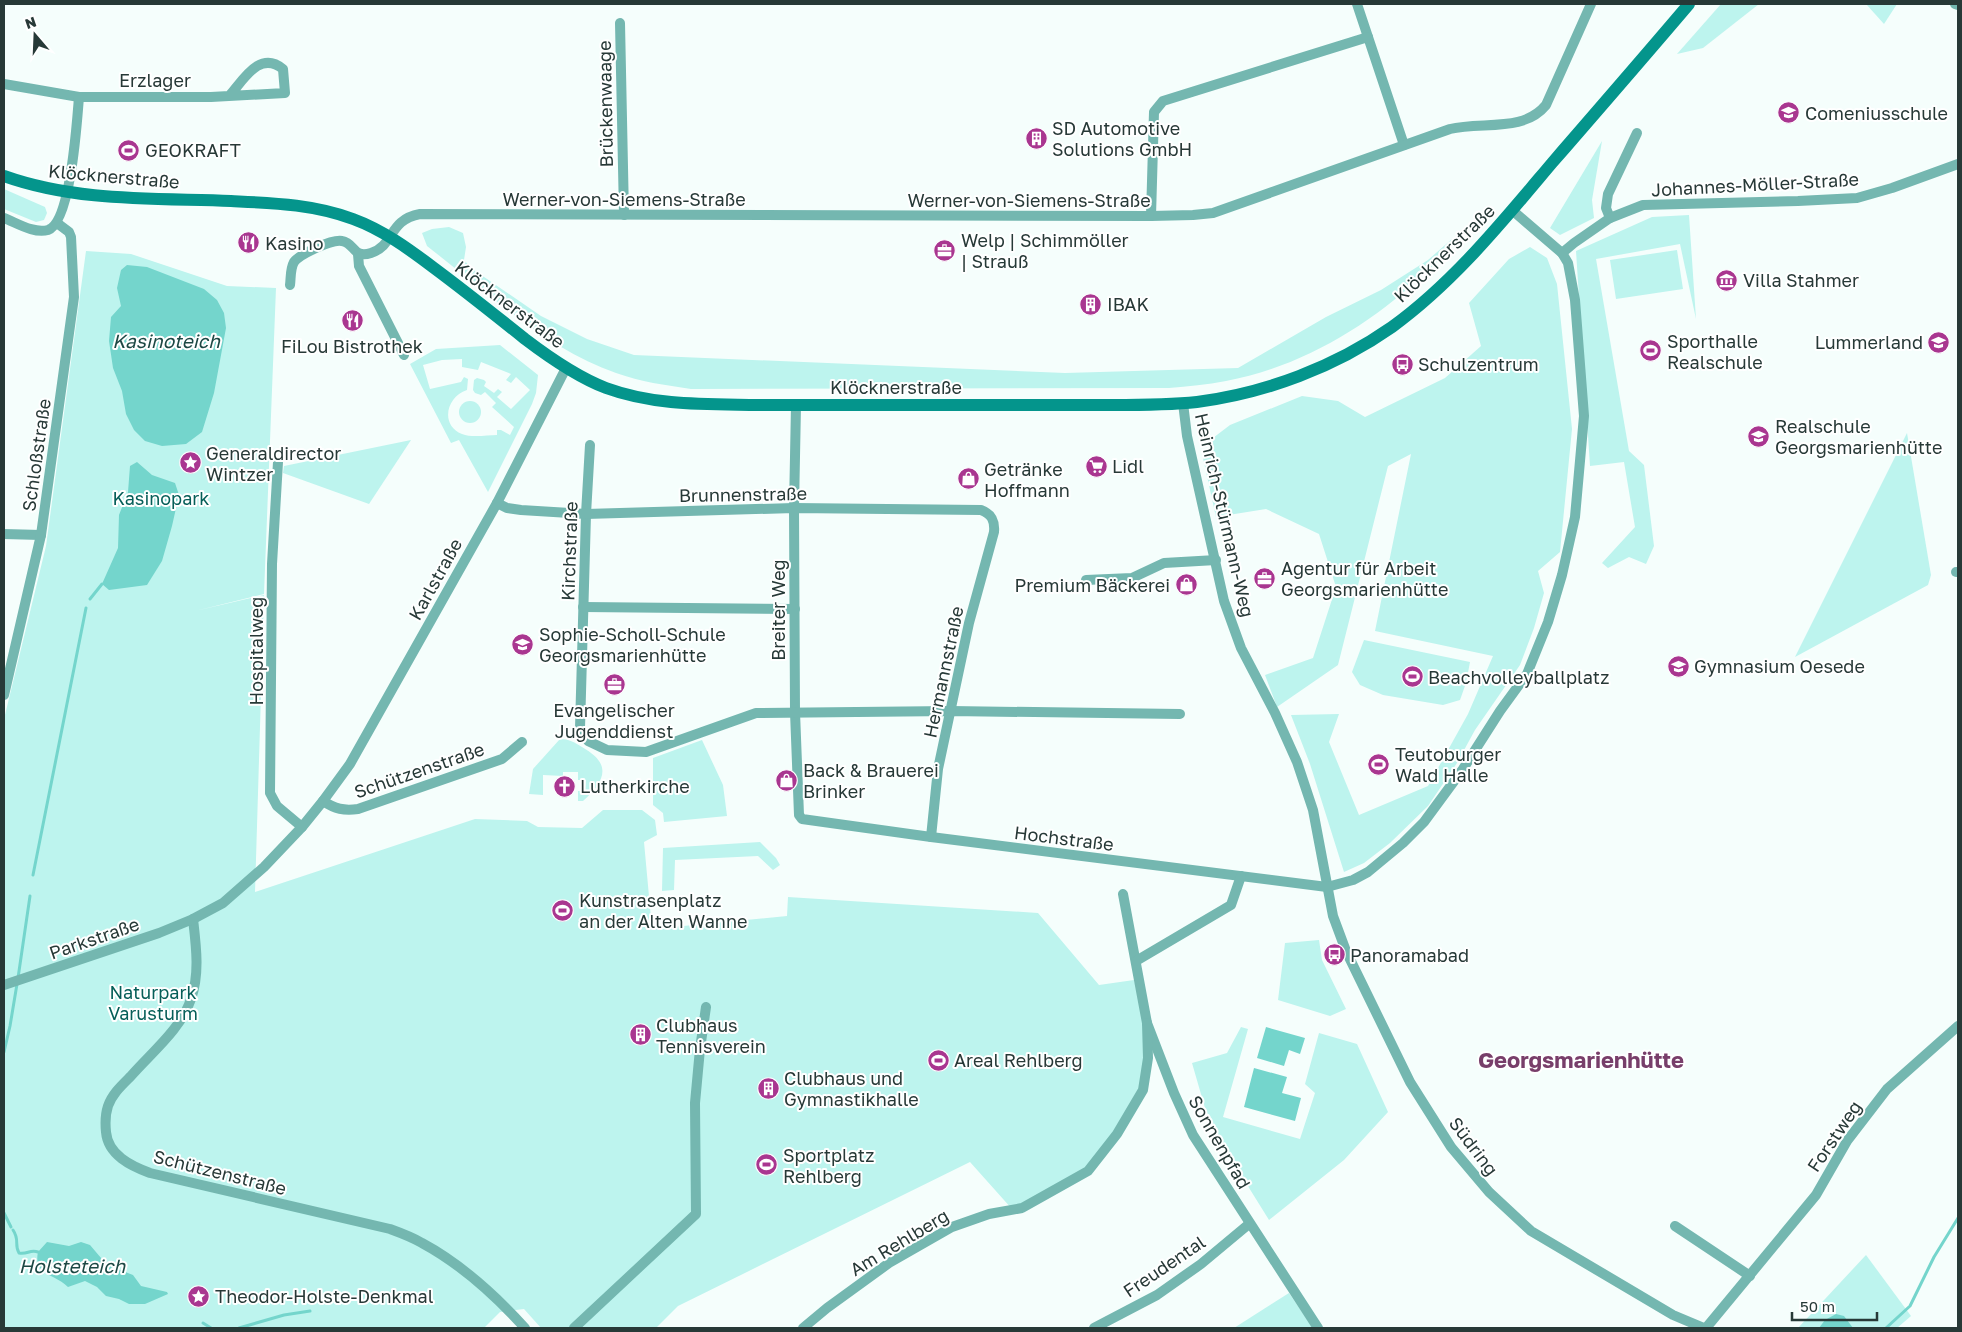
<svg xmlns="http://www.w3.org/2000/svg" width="1962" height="1332" font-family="'Golos Text',sans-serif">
<rect width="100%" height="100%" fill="#f5fefc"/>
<!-- green -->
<g fill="#bdf4ee" fill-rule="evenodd">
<path d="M1721 4H1759L1703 48 1677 54Z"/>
<path d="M1866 4H1897L1884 24Z"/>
<path d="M1602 141 1592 200 1594 218 1560 235 1550 228Z"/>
<path d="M4 189 45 207 47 213 44 220 36 222 4 209Z"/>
<path d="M1689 215 1696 319 1680 244 1596 259 1629 451 1644 465 1654 546 1646 564 1629 557 1608 568 1602 563 1635 527 1624 462 1590 466 1576 251 1652 217Z"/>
<path d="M449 227 463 233 466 247 464 260 471 268 541 316 587 339 634 355 1065 373 1238 368 1326 317 1381 290 1428 260 1452 239C1448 256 1430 267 1418 279 1366 328 1297 368 1226 381 1207 385 1188 386 1169 388L691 389C665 385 641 382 616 373 546 349 485 291 427 246L422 233 432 229Z"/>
<path d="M1530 247 1547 258 1557 284 1572 429 1560 552 1538 571 1544 593 1534 628 1520 665 1475 730 1457 763 1428 806 1390 843 1364 863 1344 872 1310 764 1291 715 1339 714 1329 742 1359 815 1428 786 1468 714 1493 656 1375 631 1411 454 1388 466 1338 665 1277 707 1265 675 1313 658 1336 587 1319 534 1266 509 1216 517 1203 458 1212 449 1209 441 1230 425 1302 396 1338 401 1365 417 1445 378 1481 346 1469 303 1509 259Z"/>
<path d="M1677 250 1683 289 1616 299 1610 260Z"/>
<path d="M86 251 131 254 227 286 276 288 264 594 195 611 264 595 255 892 475 819 527 821 538 827 582 828 603 810H642L655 820 657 835 644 842 652 929 787 916 788 897 1038 913 1099 985 1134 980 1147 1023 1143 1090 1088 1171 1012 1209 970 1162 678 1306 656 1328H541L524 1309 500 1312 484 1328H4V719L46 546Z"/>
<path d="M500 345 538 375 536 393 532 404 488 492 459 440 451 443 410 364 436 349ZM462 359V367L478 370 481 362 511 374 506 380 511 383 516 377 530 390 511 409 497 397 502 392 498 389 494 393 484 386 486 382 484 380 477 378 474 380 473 390 475 393 481 395 485 392 496 403 492 407 514 427 510 435 501 430H497V435C487 435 472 438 462 434 440 425 446 397 467 390L468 379 464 377 461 382 430 389 423 365 442 360Z"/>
<circle cx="470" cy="412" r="11"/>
<path d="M1907 433 1931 575 1928 585 1795 657Z"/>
<path d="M411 440 369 504 283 473 284 466Z"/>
<path d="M1364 640 1470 662 1466 683 1460 700 1443 705 1383 695 1360 685 1352 672Z"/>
<path d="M560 739C569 739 574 742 582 747 612 764 606 780 583 801H578V791H585L586 780H578V772H563V776L543 775V795L529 794 533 769Z"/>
<path d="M702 740 723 785 727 816 664 822 663 813 653 805V758Z"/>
<path d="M760 842 776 858 780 865 773 870 758 856 675 860 674 890 662 891 663 848Z"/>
<path d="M1319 940 1322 960 1346 1009 1330 1016 1278 1000 1285 943Z"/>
<path d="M1241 1027 1248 1029 1223 1117 1300 1139 1315 1093 1305 1084 1319 1033 1357 1044 1388 1112 1344 1160 1269 1220 1223 1146 1205 1108 1192 1063 1227 1053Z"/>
<path d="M1866 1255 1911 1316 1897 1328H1798Z"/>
<path d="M1289 1293 1313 1328H1234Z"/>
</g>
<!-- water -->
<g fill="#74d5cc">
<path d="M127 265 147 267 204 289 217 300 224 313 226 328 214 393 202 432 186 444 162 446 145 441 134 430 126 414 122 391 113 368 109 341 111 317 121 306 117 288 121 270Z"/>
<path d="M137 462 152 475 175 483 179 495 172 526 162 561 147 585 109 590 102 584 118 548 119 515 128 492 130 466Z"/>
<path d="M1266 1027 1305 1038 1300 1054 1289 1050 1284 1066 1257 1058Z"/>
<path d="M1254 1068 1287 1077 1282 1093 1301 1098 1295 1121 1244 1107Z"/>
<path d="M47 1242 69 1246 81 1242 90 1245 107 1265 133 1275 141 1286 167 1292 168 1294 145 1304H129L119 1299 106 1296 97 1287 85 1281 68 1287C55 1274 33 1275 38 1252Z"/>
<path d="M1836 1314 1844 1316 1853 1328H1819L1825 1320Z"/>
</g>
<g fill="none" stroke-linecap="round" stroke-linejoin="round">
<!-- stream -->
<g stroke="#74d5cc" stroke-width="3">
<path d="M90 599 102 584"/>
<path d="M33 875 86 608"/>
<path d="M18 978 30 896"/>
<path d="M4 1052 10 1026 17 984"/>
<path d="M4 1213 11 1227"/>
<path d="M13 1230C20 1240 14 1245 19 1253 27 1255 30 1249 38 1252"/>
<path d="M203 1323 211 1328"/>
<path d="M239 1328 284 1315 310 1311"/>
<path d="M1886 1328 1910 1306 1934 1257 1958 1218"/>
</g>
<!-- street -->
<g stroke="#74b7b0" stroke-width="10">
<path d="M1357 4 1404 145"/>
<path d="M1955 4 1958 5"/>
<path d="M620 23 624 215"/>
<path d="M4 84 79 97H211L285 93 283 69C260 50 244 79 230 95"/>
<path d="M1151 216 1154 112 1163 101 1368 37"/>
<path d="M4 218C17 223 34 234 48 230 71 222 77 120 79 97"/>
<path d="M1610 218 1606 208 1608 194 1637 133"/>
<path d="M1562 253 1574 243 1610 218 1643 205 1798 201 1857 198 1892 188 1958 164"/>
<path d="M358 254 359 266 404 355"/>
<path d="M290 285C291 278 290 269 294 262 300 254 332 239 342 241 355 243 353 259 371 253 395 245 388 220 420 214L1151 216 1193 215 1213 213 1450 129C1482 121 1523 133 1546 105L1591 4"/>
<path d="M1183 403 1187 436 1224 601 1241 648 1275 713 1297 762 1313 810 1333 916 1346 951 1410 1082 1451 1147 1489 1192 1531 1231 1673 1315 1704 1328"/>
<path d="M796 405 794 508 795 712 799 815 802 819 931 837 1327 887 1353 880 1368 872 1403 843 1424 822 1463 769 1500 711 1527 674 1548 622 1562 575 1575 517 1584 416 1575 300 1568 263 1562 253 1512 210"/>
<path d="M590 445 586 514 580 728 588 741 607 750 646 752 756 713 951 711 1180 714"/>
<path d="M278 462 272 564 270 793 277 806 302 827"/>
<path d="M497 503 507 508 521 510 586 514 794 508 981 510C992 514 995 521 994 532L969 623 938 769 931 837"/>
<path d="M4 534 41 535"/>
<path d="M1956 572H1958"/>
<path d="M1086 580 1132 578 1164 563 1216 560"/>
<path d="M583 607 795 609"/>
<path d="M4 695 41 535 74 297 71 237 69 232 57 223"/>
<path d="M323 801C335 809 344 811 358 809L502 759 522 742"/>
<path d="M1123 894 1147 1023 1174 1093 1193 1135 1318 1328"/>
<path d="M193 919C196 945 200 974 191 999 181 1029 152 1052 131 1076 122 1085 112 1094 108 1106 105 1115 105 1122 106 1132 108 1155 131 1166 150 1173L390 1229C401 1233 412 1237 422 1243 461 1264 496 1296 525 1328"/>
<path d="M1136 961 1231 905 1241 876"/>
<path d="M4 985 159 933 193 919 223 903 264 867 302 827 323 801 350 764 497 503 566 368"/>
<path d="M1675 1226 1750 1276"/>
<path d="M574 1328 696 1214 695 1103 700 1049 706 1007"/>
<path d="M803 1328 827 1308 889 1263 952 1227 989 1214 1022 1208 1088 1171 1117 1134 1143 1090 1148 1058 1147 1023"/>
<path d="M1094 1328 1157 1295 1201 1264 1249 1224"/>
<path d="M1706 1328 1816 1195 1847 1141 1887 1089 1958 1026"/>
</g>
<!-- secondary -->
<path stroke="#04958c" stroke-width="12" d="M4 176C77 202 154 198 231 201 272 203 313 204 353 219 383 230 409 249 434 268 465 291 495 315 525 339 550 358 577 377 606 388 655 406 706 404 758 405 812 405 866 405 920 405 974 405 1028 405 1083 405 1120 405 1160 406 1197 402 1266 393 1335 367 1392 327 1454 282 1503 221 1552 163 1598 110 1644 57 1689 4"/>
</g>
<!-- icons -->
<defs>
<symbol id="school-disc" viewBox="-11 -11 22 22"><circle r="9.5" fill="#a93690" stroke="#fff"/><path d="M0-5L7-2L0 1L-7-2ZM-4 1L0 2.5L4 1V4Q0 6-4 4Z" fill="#fff"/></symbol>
<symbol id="building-disc" viewBox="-11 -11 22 22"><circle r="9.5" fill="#a93690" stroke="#fff"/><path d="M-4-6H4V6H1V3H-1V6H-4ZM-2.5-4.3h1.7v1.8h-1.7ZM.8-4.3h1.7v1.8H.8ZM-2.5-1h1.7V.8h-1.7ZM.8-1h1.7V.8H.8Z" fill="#fff"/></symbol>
<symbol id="stadium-disc" viewBox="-11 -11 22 22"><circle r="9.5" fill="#a93690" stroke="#fff"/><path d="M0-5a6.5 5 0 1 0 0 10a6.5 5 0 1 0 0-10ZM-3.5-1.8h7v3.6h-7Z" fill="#fff"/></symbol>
<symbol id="restaurant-disc" viewBox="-11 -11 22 22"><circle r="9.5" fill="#a93690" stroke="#fff"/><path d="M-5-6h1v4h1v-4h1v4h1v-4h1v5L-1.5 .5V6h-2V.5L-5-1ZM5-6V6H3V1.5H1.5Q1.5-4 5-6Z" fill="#fff"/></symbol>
<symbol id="office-disc" viewBox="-11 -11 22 22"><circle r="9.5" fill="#a93690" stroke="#fff"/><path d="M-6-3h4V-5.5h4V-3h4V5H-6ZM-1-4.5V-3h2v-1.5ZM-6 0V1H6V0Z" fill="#fff"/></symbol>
<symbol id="museum-disc" viewBox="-11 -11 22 22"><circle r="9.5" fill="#a93690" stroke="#fff"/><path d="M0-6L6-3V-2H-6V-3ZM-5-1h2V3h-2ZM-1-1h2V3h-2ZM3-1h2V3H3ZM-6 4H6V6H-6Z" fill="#fff"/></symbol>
<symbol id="bus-disc" viewBox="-11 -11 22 22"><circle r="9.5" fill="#a93690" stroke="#fff"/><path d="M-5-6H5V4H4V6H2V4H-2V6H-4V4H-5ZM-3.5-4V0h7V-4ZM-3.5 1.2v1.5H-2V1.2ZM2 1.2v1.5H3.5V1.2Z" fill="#fff"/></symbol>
<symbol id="sight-disc" viewBox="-11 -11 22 22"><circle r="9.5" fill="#a93690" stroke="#fff"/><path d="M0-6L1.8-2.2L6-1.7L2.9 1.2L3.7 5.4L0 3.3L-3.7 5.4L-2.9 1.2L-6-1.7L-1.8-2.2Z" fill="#fff"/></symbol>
<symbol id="supermarket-disc" viewBox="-11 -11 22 22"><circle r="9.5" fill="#a93690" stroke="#fff"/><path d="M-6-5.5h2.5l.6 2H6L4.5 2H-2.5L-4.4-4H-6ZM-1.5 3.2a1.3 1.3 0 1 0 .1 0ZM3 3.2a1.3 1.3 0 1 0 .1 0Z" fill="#fff"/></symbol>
<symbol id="shop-disc" viewBox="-11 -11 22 22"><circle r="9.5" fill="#a93690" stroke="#fff"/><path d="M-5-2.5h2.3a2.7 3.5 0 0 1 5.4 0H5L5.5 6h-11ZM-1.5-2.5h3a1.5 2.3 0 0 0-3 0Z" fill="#fff"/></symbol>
<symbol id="church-disc" viewBox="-11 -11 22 22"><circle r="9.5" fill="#a93690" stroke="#fff"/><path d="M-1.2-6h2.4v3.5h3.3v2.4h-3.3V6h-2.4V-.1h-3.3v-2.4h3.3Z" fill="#fff"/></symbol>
</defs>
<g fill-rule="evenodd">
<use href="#school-disc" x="1776" y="100" width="25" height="25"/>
<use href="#building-disc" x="1024" y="126" width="25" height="25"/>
<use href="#stadium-disc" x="116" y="138" width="25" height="25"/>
<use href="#restaurant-disc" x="236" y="230" width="25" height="25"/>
<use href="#office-disc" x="932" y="238" width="25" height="25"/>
<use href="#museum-disc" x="1714" y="268" width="25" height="25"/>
<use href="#building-disc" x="1078" y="292" width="25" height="25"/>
<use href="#restaurant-disc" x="340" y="308" width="25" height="25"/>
<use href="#school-disc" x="1926" y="330" width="25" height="25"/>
<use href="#stadium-disc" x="1638" y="338" width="25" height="25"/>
<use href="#bus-disc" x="1390" y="352" width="25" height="25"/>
<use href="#school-disc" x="1746" y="424" width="25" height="25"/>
<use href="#sight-disc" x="178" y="450" width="25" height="25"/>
<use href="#supermarket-disc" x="1084" y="454" width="25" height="25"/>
<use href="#shop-disc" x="956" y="466" width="25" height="25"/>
<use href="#office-disc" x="1252" y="566" width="25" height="25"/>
<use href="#shop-disc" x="1174" y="572" width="25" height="25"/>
<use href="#school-disc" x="510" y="632" width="25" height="25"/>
<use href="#school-disc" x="1666" y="654" width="25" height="25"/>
<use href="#stadium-disc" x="1400" y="664" width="25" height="25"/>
<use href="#office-disc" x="602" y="672" width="25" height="25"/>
<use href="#stadium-disc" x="1366" y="752" width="25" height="25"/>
<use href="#shop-disc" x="774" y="768" width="25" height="25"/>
<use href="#church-disc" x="552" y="774" width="25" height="25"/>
<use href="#stadium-disc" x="550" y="898" width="25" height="25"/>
<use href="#bus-disc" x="1322" y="942" width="25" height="25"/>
<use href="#building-disc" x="628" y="1022" width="25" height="25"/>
<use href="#stadium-disc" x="926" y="1048" width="25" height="25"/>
<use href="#building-disc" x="756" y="1076" width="25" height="25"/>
<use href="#stadium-disc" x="754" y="1152" width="25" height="25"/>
<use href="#sight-disc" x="186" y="1284" width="25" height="25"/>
</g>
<g text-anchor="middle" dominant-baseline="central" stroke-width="4" stroke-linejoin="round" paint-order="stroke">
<!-- street labels -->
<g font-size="18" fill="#273937" stroke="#fff">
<text x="155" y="80">Erzlager</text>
<text transform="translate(605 104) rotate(-91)">Brückenwaage</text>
<text transform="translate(114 176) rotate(5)">Klöcknerstraße</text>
<text transform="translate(1755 184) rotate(-3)">Johannes-Möller-Straße</text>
<text x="624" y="199">Werner-von-Siemens-Straße</text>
<text x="1029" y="200">Werner-von-Siemens-Straße</text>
<text transform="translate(1444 253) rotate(-44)">Klöcknerstraße</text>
<text transform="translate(510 304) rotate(37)">Klöcknerstraße</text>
<text x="896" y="387">Klöcknerstraße</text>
<text transform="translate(36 455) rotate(-82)">Schloßstraße</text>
<text transform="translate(743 494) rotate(-1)">Brunnenstraße</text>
<text transform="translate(1225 515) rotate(77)">Heinrich-Stürmann-Weg</text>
<text transform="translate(569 551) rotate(-88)">Kirchstraße</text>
<text transform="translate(435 579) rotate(-61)">Karlstraße</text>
<text transform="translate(778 610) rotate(-90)">Breiter Weg</text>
<text transform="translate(256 651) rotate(-90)">Hospitalweg</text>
<text transform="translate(943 672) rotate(-78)">Hermannstraße</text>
<text transform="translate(419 770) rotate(-19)">Schützenstraße</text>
<text transform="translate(1064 838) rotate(7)">Hochstraße</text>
<text transform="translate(94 938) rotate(-19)">Parkstraße</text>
<text transform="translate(1834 1136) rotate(-56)">Forstweg</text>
<text transform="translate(1220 1142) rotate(60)">Sonnenpfad</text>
<text transform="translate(1474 1146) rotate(53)">Südring</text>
<text transform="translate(220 1172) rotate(14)">Schützenstraße</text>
<text transform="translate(899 1242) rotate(-31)">Am Rehlberg</text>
<text transform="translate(1164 1266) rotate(-34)">Freudental</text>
</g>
<!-- poi labels -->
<g font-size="18" fill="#273937" stroke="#fff" text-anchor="start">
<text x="1805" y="113">Comeniusschule</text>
<text x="1052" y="128">SD Automotive<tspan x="1052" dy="21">Solutions GmbH</tspan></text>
<text x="145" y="150">GEOKRAFT</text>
<text x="961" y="240">Welp | Schimmöller<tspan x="961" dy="21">| Strauß</tspan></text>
<text x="265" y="243">Kasino</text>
<text x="1743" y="280">Villa Stahmer</text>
<text x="1107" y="304">IBAK</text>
<text x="1667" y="341">Sporthalle<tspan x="1667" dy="21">Realschule</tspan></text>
<text x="1923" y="342" text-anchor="end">Lummerland</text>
<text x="352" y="346" text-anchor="middle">FiLou Bistrothek</text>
<text x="1418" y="364">Schulzentrum</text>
<text x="1775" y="426">Realschule<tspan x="1775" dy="21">Georgsmarienhütte</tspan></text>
<text x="206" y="453">Generaldirector<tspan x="206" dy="21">Wintzer</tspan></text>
<text x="1112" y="466">Lidl</text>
<text x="984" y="469">Getränke<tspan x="984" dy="21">Hoffmann</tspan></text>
<text x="1281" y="568">Agentur für Arbeit<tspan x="1281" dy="21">Georgsmarienhütte</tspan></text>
<text x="1170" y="585" text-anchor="end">Premium Bäckerei</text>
<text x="539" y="634">Sophie-Scholl-Schule<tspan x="539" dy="21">Georgsmarienhütte</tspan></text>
<text x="1694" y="666">Gymnasium Oesede</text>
<text x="1428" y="677">Beachvolleyballplatz</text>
<text x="614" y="710" text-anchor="middle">Evangelischer<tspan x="614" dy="21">Jugenddienst</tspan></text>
<text x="1395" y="754">Teutoburger<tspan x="1395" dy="21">Wald Halle</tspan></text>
<text x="803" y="770">Back &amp; Brauerei<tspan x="803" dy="21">Brinker</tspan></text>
<text x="580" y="786">Lutherkirche</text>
<text x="579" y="900">Kunstrasenplatz<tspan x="579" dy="21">an der Alten Wanne</tspan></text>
<text x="1350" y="955">Panoramabad</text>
<text x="656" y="1025">Clubhaus<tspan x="656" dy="21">Tennisverein</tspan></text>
<text x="954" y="1060">Areal Rehlberg</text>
<text x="784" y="1078">Clubhaus und<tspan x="784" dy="21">Gymnastikhalle</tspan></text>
<text x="783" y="1155">Sportplatz<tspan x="783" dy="21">Rehlberg</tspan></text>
<text x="215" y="1296">Theodor-Holste-Denkmal</text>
</g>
<!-- park labels -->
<g font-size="18" fill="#055e58" stroke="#fff">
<text x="161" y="498">Kasinopark</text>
<text x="153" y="992">Naturpark<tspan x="153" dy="21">Varusturm</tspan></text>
</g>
<!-- water labels -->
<g font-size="19" font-style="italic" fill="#1c4844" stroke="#fff">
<text x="166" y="340">Kasinoteich</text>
<text x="72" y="1265">Holsteteich</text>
</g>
<!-- district labels -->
<g font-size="22" font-weight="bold" fill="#783e6a" stroke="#fff">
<text x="1581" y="1059">Georgsmarienhütte</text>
</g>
</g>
<!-- border -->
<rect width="1962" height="1332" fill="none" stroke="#273937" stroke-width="10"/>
<!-- north arrow -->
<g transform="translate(35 35) rotate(341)" stroke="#ffffff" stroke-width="4" paint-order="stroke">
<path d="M0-4L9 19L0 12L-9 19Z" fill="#273937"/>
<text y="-8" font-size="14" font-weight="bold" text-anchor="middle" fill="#273937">N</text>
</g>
<!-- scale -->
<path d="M1792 1312v8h85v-8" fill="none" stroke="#273937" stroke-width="2.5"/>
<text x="1800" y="1312" font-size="15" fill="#273937" stroke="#ffffff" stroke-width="4" paint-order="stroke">50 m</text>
</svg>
